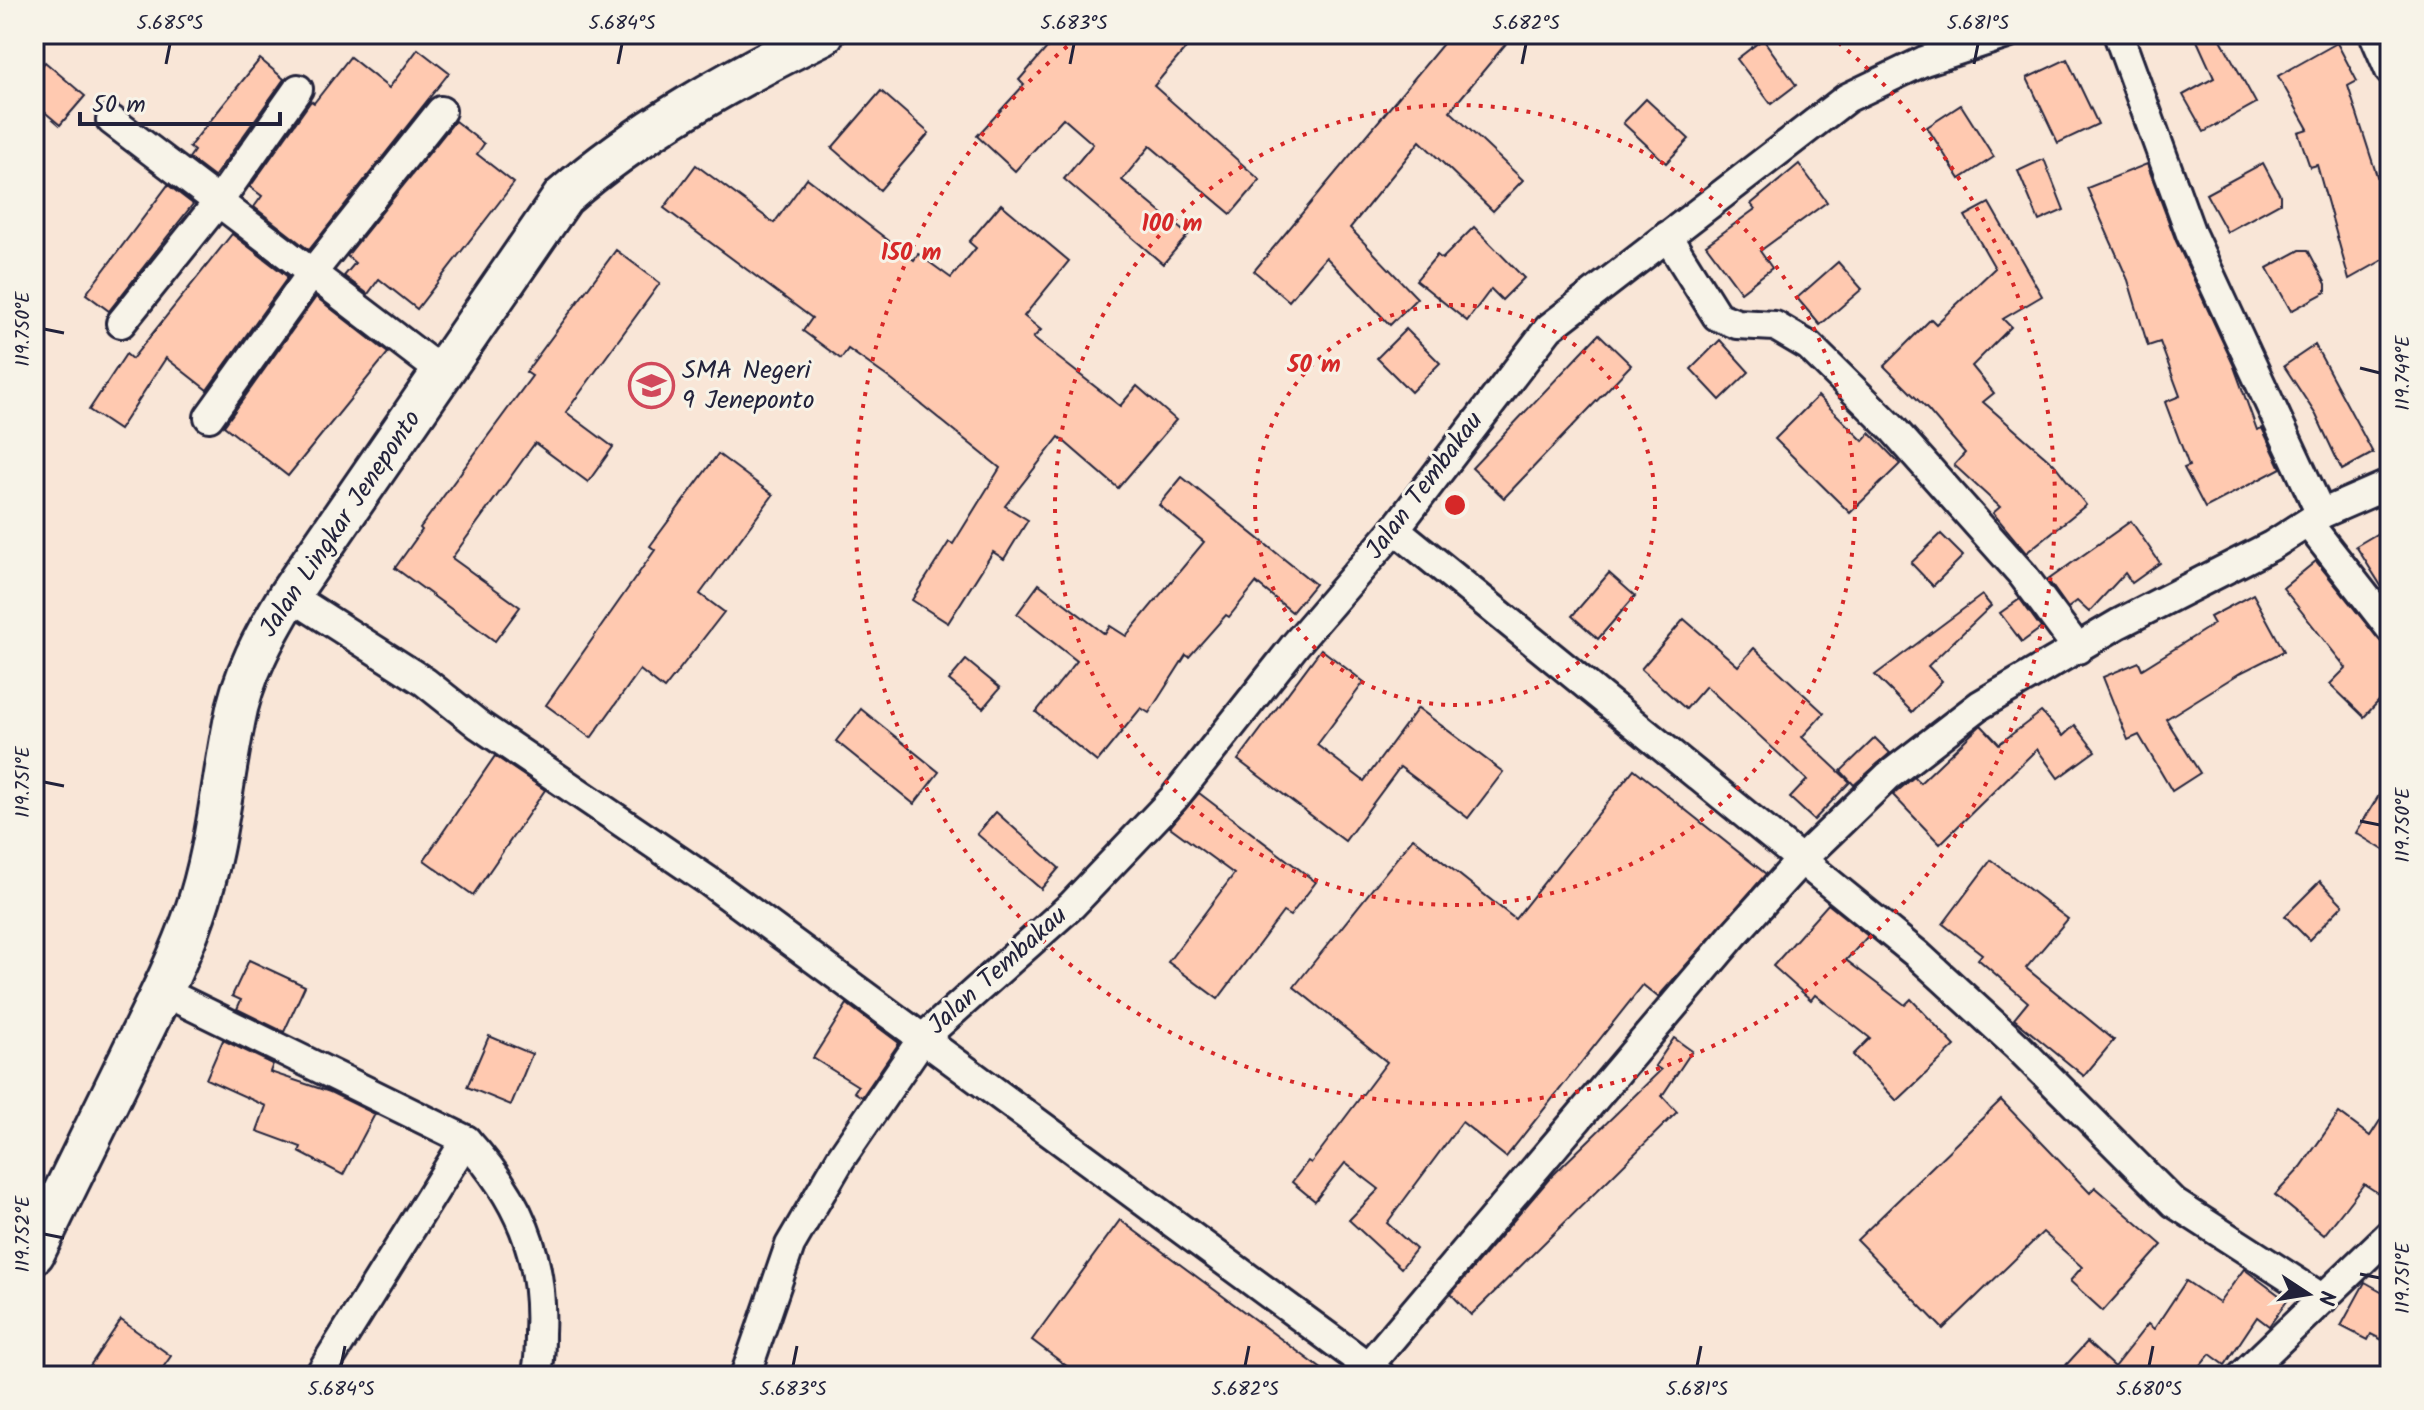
<svg xmlns="http://www.w3.org/2000/svg" width="2424" height="1410" font-family="Kalam,sans-serif">
<rect width="100%" height="100%" fill="#f9e6d7"/>
<filter id="ink" filterUnits="userSpaceOnUse"><feTurbulence type="fractalNoise" baseFrequency=".0125" numOctaves="2"/><feDisplacementMap in="SourceGraphic" scale="16" xChannelSelector="R" yChannelSelector="G"/><feConvolveMatrix kernelMatrix="1 2 1 2 8 2 1 2 1" color-interpolation-filters="sRGB"/></filter>
<g filter="url(#ink)">
<!-- building -->
<g fill="#ffc9b0" stroke="#22223b" stroke-width="2">
<path d="M1059 34H1198L1154 86 1260 180 1231 214 1150 146 1122 180 1188 235 1163 264 1064 179 1093 144 1063 118 1015 171 977 136 1024 85 1019 80Z"/>
<path d="M1451 34H1514L1450 111 1523 180 1493 211 1420 141 1350 228 1417 298 1390 325 1326 257 1289 301 1254 271Z"/>
<path d="M2194 34H2218L2256 103 2204 132 2183 95 2214 78Z"/>
<path d="M1763 39 1796 85 1771 104 1737 59Z"/>
<path d="M2337 43 2357 81 2348 86 2386 204 2390 203V256L2349 279 2317 165 2310 167 2298 132 2308 129 2278 76Z"/>
<path d="M418 49 449 73 309 250 254 207 262 196 250 187 311 101 314 103 350 57 389 88Z"/>
<path d="M260 59 284 79 214 177 189 158 194 151 189 147Z"/>
<path d="M2067 59 2098 124 2058 143 2027 78Z"/>
<path d="M45 62 85 96 60 125 34 103V75Z"/>
<path d="M881 91 929 133 880 190 832 148Z"/>
<path d="M1646 99 1689 139 1666 163 1623 123Z"/>
<path d="M1961 105 1994 157 1960 179 1927 127Z"/>
<path d="M455 121 484 144 477 154 514 183 417 309 379 279 368 294 344 276 355 263 347 256Z"/>
<path d="M2044 159 2064 210 2039 221 2018 171Z"/>
<path d="M2263 163 2280 195V203L2227 232 2206 194Z"/>
<path d="M1799 164 1827 202 1760 251 1772 268 1741 292 1706 245 1755 209 1751 204Z"/>
<path d="M2147 164 2176 241 2233 364 2257 430 2262 428 2281 468 2205 508 2184 468 2189 466 2165 402 2180 396 2160 342 2148 346 2128 280 2087 188Z"/>
<path d="M696 165 774 223 807 178 914 260 918 254 951 278 976 248 969 242 1001 204 1069 261 1024 316 1041 330 1033 338 1120 406 1137 386 1176 420 1118 488 1059 437 1005 506 1028 520 1004 559 993 552 948 623 912 600 949 542 953 544 1000 468 889 378 848 349 841 359 803 331 812 318 664 208Z"/>
<path d="M168 185 193 204 109 311 86 294Z"/>
<path d="M1989 203 2042 296 2003 319 2011 327 1972 366 1994 393 1983 402 2054 464 2086 505 2026 553 1993 513 2000 507 1954 465 1965 453 1928 410 1884 366 1931 319 1936 324 1995 268 1965 216Z"/>
<path d="M1474 227 1524 278 1502 300 1491 289 1467 321 1416 280 1437 255 1442 259Z"/>
<path d="M232 234 288 277 207 390 166 358 119 430 89 410 126 354 132 359Z"/>
<path d="M616 250 660 283 566 412 613 447 588 482 535 443 452 558 520 607 495 641 395 568 422 530 420 528 532 376 526 372Z"/>
<path d="M2300 250H2308L2326 284V292L2291 311 2267 268Z"/>
<path d="M1838 262 1862 289 1820 325 1797 298Z"/>
<path d="M316 297 388 353 288 476 224 426Z"/>
<path d="M1406 329 1440 363 1411 392 1377 358Z"/>
<path d="M1599 334 1631 365 1504 498 1472 468Z"/>
<path d="M1720 340 1749 372 1720 400 1691 369Z"/>
<path d="M2315 345 2373 453 2342 470 2316 415 2284 366Z"/>
<path d="M1818 396 1863 441 1870 433 1900 464 1850 513 1775 439Z"/>
<path d="M718 454 773 495 700 594 724 612 664 689 640 670 591 738 546 705 655 550 650 546Z"/>
<path d="M1182 477 1315 584 1292 612 1256 583 1229 617 1226 615 1189 657 1186 655 1149 713 1141 708 1097 762 1036 712 1077 661 1017 614 1039 584 1105 634 1110 626 1126 636 1204 542 1159 505Z"/>
<path d="M2131 521 2160 563 2132 583 2125 573 2089 612 2077 601 2068 608 2048 580Z"/>
<path d="M2390 526V600L2356 546Z"/>
<path d="M1941 534 1963 556 1933 586 1911 563Z"/>
<path d="M2316 561 2390 653V689L2364 717 2330 684 2346 668 2283 588Z"/>
<path d="M1609 573 1635 596 1598 639 1572 616Z"/>
<path d="M2253 594 2284 651 2240 673 2166 719 2200 773 2172 791 2139 735 2128 740 2103 677 2139 662 2142 669 2214 624 2210 617Z"/>
<path d="M1982 595 1991 606 1928 666 1942 681 1912 712 1875 675Z"/>
<path d="M2020 599 2041 628 2022 642 2000 613Z"/>
<path d="M1684 619 1738 666 1754 648 1824 713 1802 737 1850 782 1814 820 1790 798 1807 780 1706 686 1686 709 1641 669Z"/>
<path d="M1321 649 1364 682 1317 745 1364 781 1418 708 1503 772 1468 818 1400 767 1345 841 1238 760Z"/>
<path d="M966 660 1000 688 983 708 949 680Z"/>
<path d="M861 709 939 772 914 804 836 741Z"/>
<path d="M2041 712 2063 736 2075 725 2095 751 2058 778 2037 749 1940 844 1893 795 1914 777 1920 783 1981 725 1999 744Z"/>
<path d="M1875 738 1890 753 1854 785 1841 771Z"/>
<path d="M495 756 545 790 473 895 424 860Z"/>
<path d="M1634 769 1766 874 1658 997 1643 985 1506 1157 1462 1122 1387 1223 1416 1249 1401 1268 1349 1220 1379 1189 1345 1163 1315 1201 1292 1182 1308 1161 1311 1163 1387 1062 1294 987 1413 838 1515 919Z"/>
<path d="M2390 777V854L2356 833Z"/>
<path d="M1199 793 1316 882 1290 916 1283 912 1218 999 1168 962 1234 874 1170 827Z"/>
<path d="M996 812 1059 868 1041 889 977 834Z"/>
<path d="M1991 860 2068 919 2026 968 2114 1040 2084 1076 2014 1019 2028 1002 1978 959 1982 954 1943 924Z"/>
<path d="M2320 881 2343 905 2309 940 2285 916Z"/>
<path d="M1828 904 1868 936 1846 960 1905 1005 1911 999 1955 1046 1897 1101 1853 1055 1870 1038 1815 995 1811 1000 1773 966Z"/>
<path d="M249 960 305 986 284 1032 237 1009 241 1000 232 996Z"/>
<path d="M847 1004 899 1043 862 1097 854 1092 858 1086 813 1058Z"/>
<path d="M489 1036 532 1054 511 1105 467 1087Z"/>
<path d="M1674 1038 1692 1051 1662 1096 1677 1112 1471 1315 1451 1294 1550 1178 1661 1070 1655 1066Z"/>
<path d="M223 1040 273 1064 270 1072 330 1092 375 1114 343 1175 299 1152 301 1147 257 1131 266 1106 206 1079Z"/>
<path d="M2001 1100 2090 1193 2095 1187 2162 1245 2103 1311 2070 1281 2082 1267 2043 1232 1943 1329 1857 1240Z"/>
<path d="M2390 1105V1177L2378 1193 2364 1184 2324 1235 2275 1195 2301 1167 2339 1113 2370 1136Z"/>
<path d="M1120 1220 1331 1376H1080L1032 1340Z"/>
<path d="M2244 1269 2287 1301 2269 1326 2257 1317 2225 1365 2210 1354 2192 1376H2056L2087 1342 2114 1367 2148 1324 2154 1329 2186 1281 2219 1303Z"/>
<path d="M2365 1282 2390 1296V1344L2371 1334 2368 1340 2341 1326Z"/>
<path d="M121 1320 171 1356 157 1376H83Z"/>
</g>
<g fill="none" stroke-linecap="round" stroke-linejoin="round">
<defs>
<g id="street">
<path d="M2118 34 2191 234 2321 514"/>
<path d="M2374 34 2390 71"/>
<path d="M111 120 443 373"/>
<path d="M1667 236 1717 316 1737 324 1775 326 1809 346 1893 429 2022 574 2078 649"/>
<path d="M121 323 219 201 298 89"/>
<path d="M209 417 312 273 441 111"/>
<path d="M2308 523 2390 628"/>
<path d="M1395 529 1918 955 2017 1046 2174 1203 2323 1299"/>
<path d="M289 595 425 682 479 725 710 882 1381 1376"/>
<path d="M162 991 466 1140C518 1197 544 1255 540 1333 540 1347 540 1362 536 1376"/>
<path d="M1368 1366 1735 933 1802 859 1888 776 1980 705 2118 624 2271 546 2321 514 2390 484"/>
<path d="M319 1376 466 1140"/>
<path d="M745 1376 790 1245 841 1158 922 1039 1072 905 1174 798 1296 644 1395 529 1549 328 1847 98 1924 61 2007 34"/>
<path d="M2242 1376 2390 1234"/>
</g>
<path id="secondary" d="M34 1253C66 1188 98 1122 130 1057 153 1010 178 962 195 913 217 850 221 787 234 723 242 676 265 635 289 595L563 197C639 130 732 79 823 34"/>
</defs>
<!-- street casing -->
<use href="#street" stroke="#22223b" stroke-width="34"/>
<!-- secondary casing -->
<use href="#secondary" stroke="#22223b" stroke-width="46"/>
<!-- street -->
<use href="#street" stroke="#f7f3e8" stroke-width="28"/>
<!-- secondary -->
<use href="#secondary" stroke="#f7f3e8" stroke-width="40"/>
</g>
</g>
<!-- ticks -->
<path fill="none" stroke="#22223b" stroke-width="3" d="M166 64 170 44M618 64 622 44M1070 64 1074 44M1522 64 1526 44M1974 64 1978 44M44 329 64 333M2360 368 2380 373M44 782 64 786M2360 821 2380 825M44 1234 64 1238M2360 1274 2380 1278M341 1366 345 1346M793 1366 797 1346M1245 1366 1249 1346M1697 1366 1701 1346M2149 1366 2153 1346"/>
<!-- distance rings -->
<g fill="none" stroke="#d62828" stroke-width="4" stroke-dasharray="4 8">
<circle cx="1455" cy="505" r="200"/>
<circle cx="1455" cy="505" r="400"/>
<path d="M1829 35A600 600 0 1 1 1081 35"/>
</g>
<!-- icons -->
<defs>
<symbol id="school-ring" viewBox="-11 -11 22 22"><circle r="9.5" fill="#f7f3e8" stroke="#d1495b" stroke-width="1.5"/><path d="M0-5L7-2L0 1L-7-2ZM-4 1L0 2.5L4 1V4Q0 6-4 4Z" fill="#d1495b"/></symbol>
</defs>
<g fill-rule="evenodd">
<use href="#school-ring" x="626" y="360" width="51" height="51"/>
</g>
<g text-anchor="middle" dominant-baseline="central" stroke-width="6" stroke-linejoin="round" paint-order="stroke">
<!-- poi labels -->
<g font-size="26" fill="#22223b" stroke="#f7f3e8" text-anchor="start">
<text x="682" y="371">SMA Negeri<tspan x="682" dy="30">9 Jeneponto</tspan></text>
</g>
<!-- street labels -->
<g font-size="26" fill="#22223b" stroke="#f7f3e8">
<text transform="translate(1425 486) rotate(-53)">Jalan Tembakau</text>
<text transform="translate(341 524) rotate(-56)">Jalan Lingkar Jeneponto</text>
<text transform="translate(998 971) rotate(-42)">Jalan Tembakau</text>
</g>
</g>
<circle cx="1455" cy="505" r="12" fill="#d62828" stroke="#f7f3e8" stroke-width="4"/>
<g font-size="24" text-anchor="middle" font-weight="bold" fill="#d62828" stroke="#f7f3e8" stroke-width="6" stroke-linejoin="round" paint-order="stroke">
<text x="1172" y="231">100 m</text>
<text x="911" y="260">150 m</text>
<text x="1314" y="372">50 m</text>
</g>
<!-- margin -->
<rect width="2424" height="1410" fill="none" stroke="#f7f3e8" stroke-width="88"/>
<!-- north arrow -->
<g transform="translate(2308 1294) rotate(102)" stroke="#f7f3e8" stroke-width="6" paint-order="stroke">
<path d="M0-6L14 30L0 20L-14 30Z" fill="#22223b"/>
<text y="-12" font-size="22" font-weight="bold" text-anchor="middle" fill="#22223b">N</text>
</g>
<!-- scale -->
<path d="M80 112v12h200v-12" fill="none" stroke="#22223b" stroke-width="4"/>
<text x="92" y="112" font-size="24" fill="#22223b" stroke="#f7f3e8" stroke-width="6" paint-order="stroke">50 m</text>
<rect x="44" y="44" width="2336" height="1322" fill="none" stroke="#22223b" stroke-width="3"/>
<g font-size="20" text-anchor="middle" fill="#22223b">
<text x="170" y="29">5.685°S</text>
<text x="622" y="29">5.684°S</text>
<text x="1074" y="29">5.683°S</text>
<text x="1526" y="29">5.682°S</text>
<text x="1978" y="29">5.681°S</text>
<text transform="translate(22 329) rotate(-90)" y="7">119.750°E</text>
<text transform="translate(2402 373) rotate(-90)" y="7">119.749°E</text>
<text transform="translate(22 782) rotate(-90)" y="7">119.751°E</text>
<text transform="translate(2402 825) rotate(-90)" y="7">119.750°E</text>
<text transform="translate(22 1234) rotate(-90)" y="7">119.752°E</text>
<text transform="translate(2402 1278) rotate(-90)" y="7">119.751°E</text>
<text x="341" y="1395">5.684°S</text>
<text x="793" y="1395">5.683°S</text>
<text x="1245" y="1395">5.682°S</text>
<text x="1697" y="1395">5.681°S</text>
<text x="2149" y="1395">5.680°S</text>
</g>
</svg>
